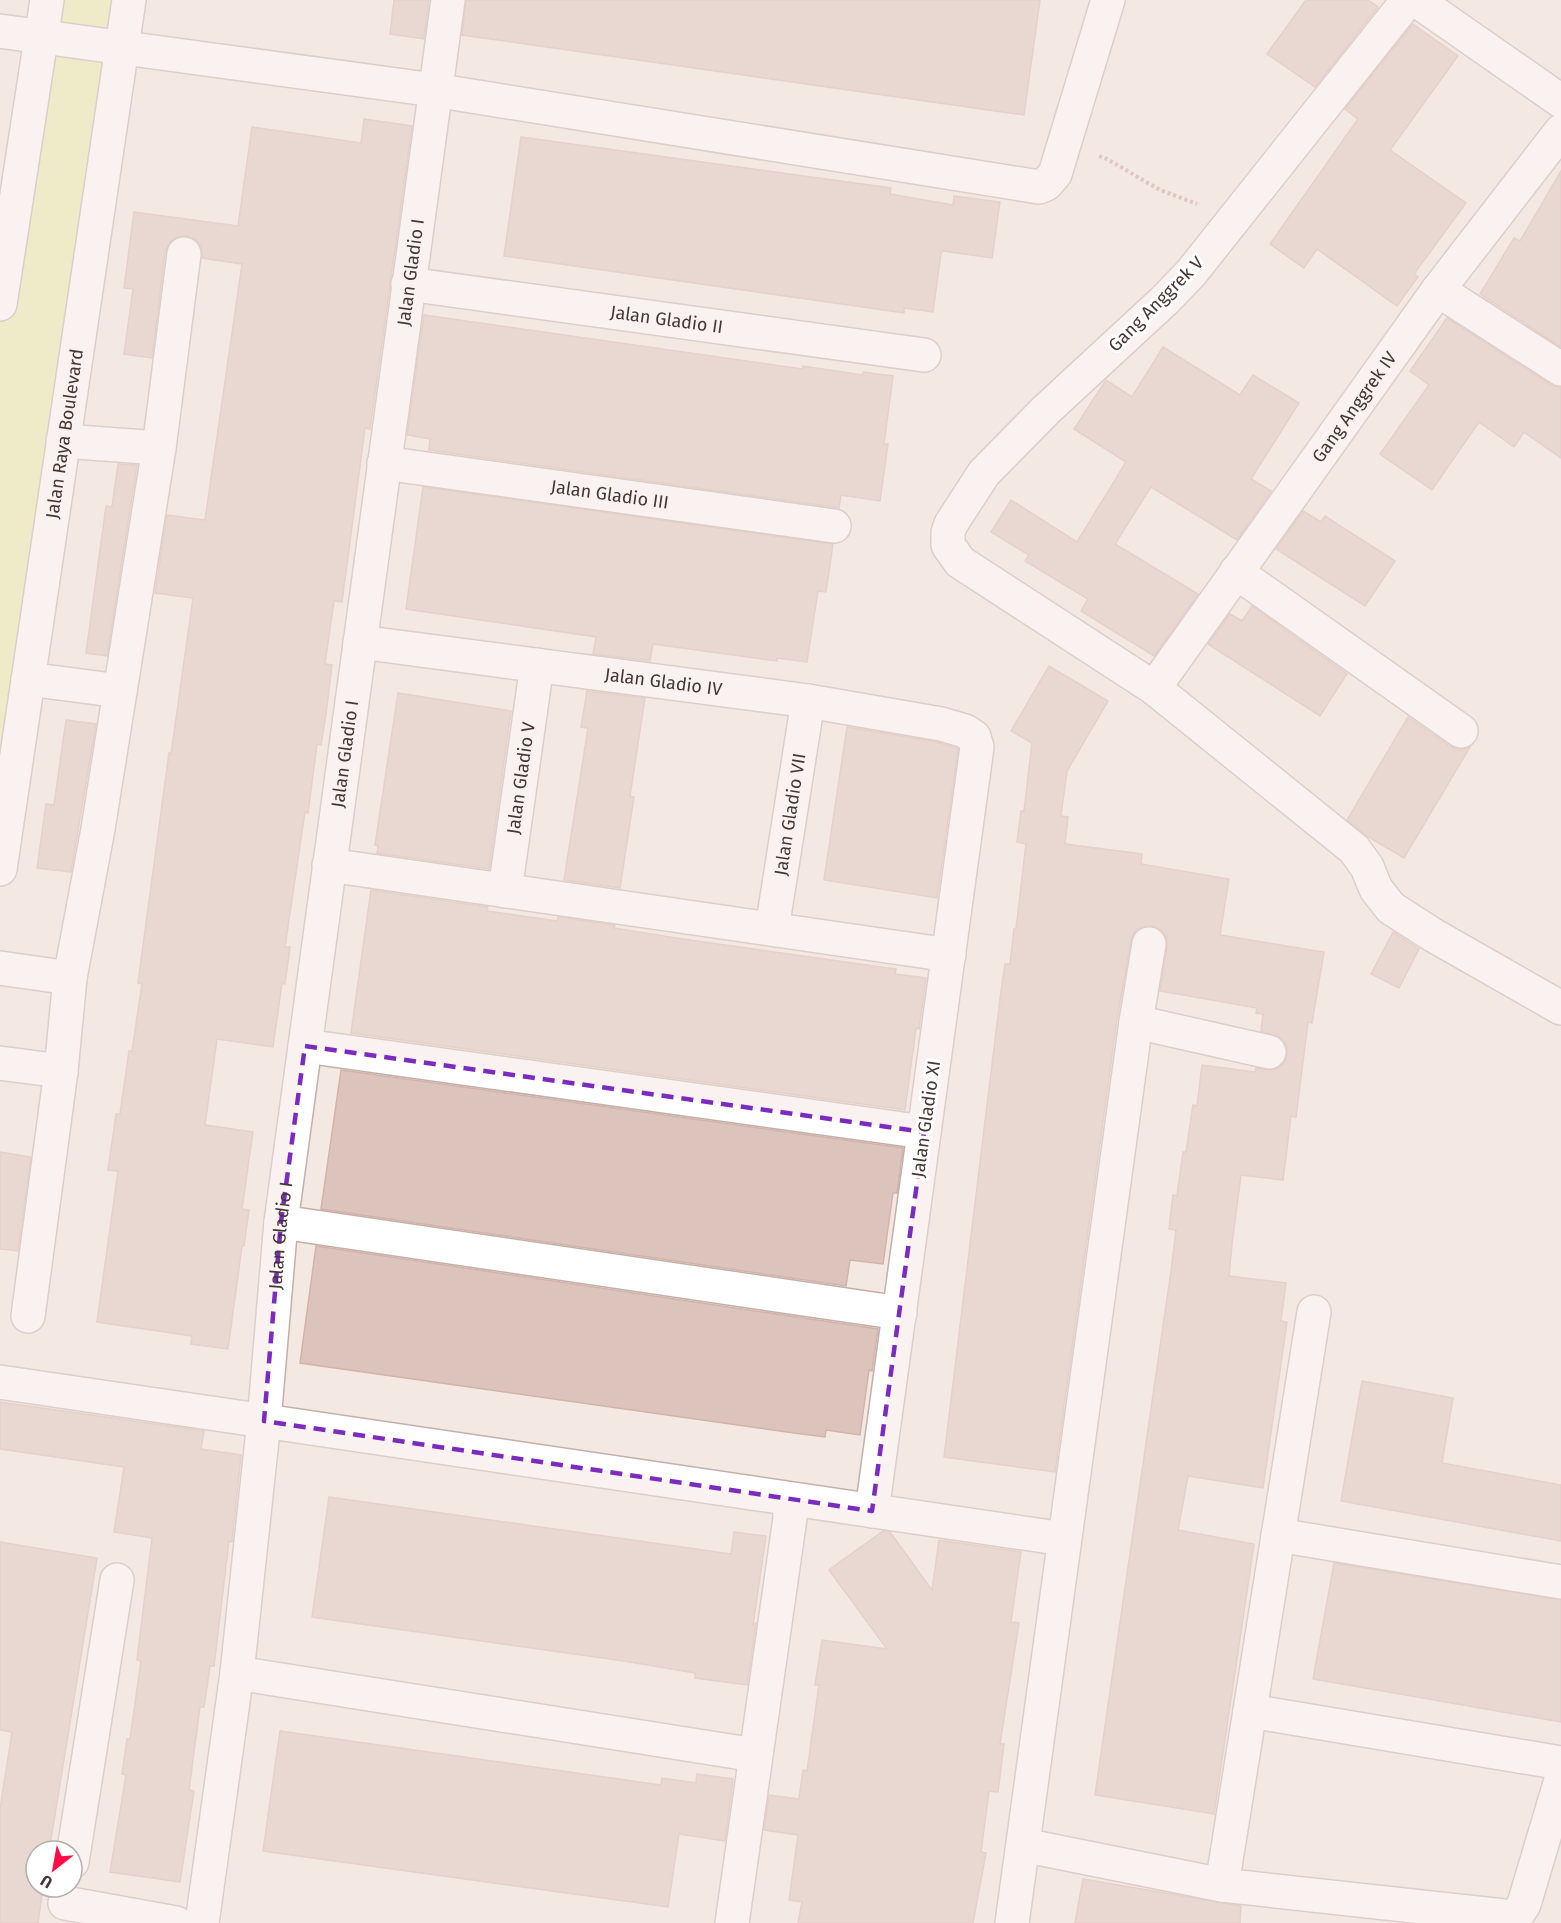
<svg xmlns="http://www.w3.org/2000/svg" width="1561" height="1923" font-family="'Fira Sans',sans-serif">
<rect width="100%" height="100%" fill="#f4e8e3"/>
<!-- green -->
<path fill="#e8eda7" d="M47 0H129L0 869V304Z"/>
<!-- building -->
<g fill="#dcc4bd" stroke="#d2b3aa" stroke-width="1.5">
<path d="M394 0H429L424 39 390 34Z"/>
<path d="M466 0H1040L1024 115 462 35Z"/>
<path d="M1306 0H1368L1378 7 1315 87 1267 54Z"/>
<path d="M1413 24 1458 56 1390 150 1466 203 1414 274 1418 277 1397 306 1317 249 1304 268 1270 244 1358 119 1345 109Z"/>
<path d="M364 119 412 126 370 429 365 428 342 602 334 601 325 664 332 665 326 714 321 745 317 744 308 813 305 812 285 947H290L285 984 282 983 273 1047 217 1039 205 1125 253 1132 242 1209 249 1210 244 1246H242L228 1349 191 1344 192 1336 97 1322 118 1171 108 1170 116 1114H120L129 1051H132L142 984 138 983 169 753 171 754 193 598 155 593 167 515 205 520 242 264 202 258 201 246 196 240 187 236 177 237 170 242 165 252 152 358 124 354 133 289 124 288 134 212 238 226 252 127 361 143Z"/>
<path d="M521 137 891 188 890 194 953 205 954 196 1000 202 992 258 943 251 941 253 933 312 904 308V313L504 256Z"/>
<path d="M1561 171V347L1480 294 1514 238 1520 241Z"/>
<path d="M424 315 803 369V366L863 375V372L893 376 884 444H888L880 501 841 495 839 508 429 450 430 439 407 435Z"/>
<path d="M1447 318 1551 385 1561 388V458L1524 432 1514 447 1479 422 1432 490 1380 454 1429 385 1410 371Z"/>
<path d="M1163 347 1240 395 1253 375 1299 403 1251 479 1271 491 1237 540 1151 487 1115 544 1198 594 1154 656 1081 611 1088 599 1025 561 1029 555 991 532 1011 500 1077 542 1126 462 1074 429 1106 380 1132 397Z"/>
<path d="M118 464 137 465 107 656 86 653 106 506 112 507Z"/>
<path d="M423 487 833 544 826 592 818 591 807 662 777 658V661L653 644 650 661 593 654 596 637 406 609Z"/>
<path d="M1303 511 1321 522 1325 516 1395 561 1365 606 1276 549Z"/>
<path d="M1252 606 1347 674 1320 716 1208 644 1230 614 1242 621Z"/>
<path d="M1049 666 1108 701 1067 771 1061 816 1068 817 1065 844 1142 854 1141 864 1229 879 1220 935 1324 952 1312 1023 1308 1022 1296 1117 1291 1116 1283 1180 1241 1175 1232 1244 1229 1276 1286 1283 1281 1321 1287 1322 1263 1488 1188 1476 1178 1530 1254 1544 1214 1814 1095 1795 1171 1271 1176 1230 1169 1229 1173 1195 1177 1196 1183 1152H1186L1193 1105 1197 1106 1202 1065 1255 1072 1256 1068 1274 1070 1283 1064 1287 1057V1047L1281 1038 1261 1031 1263 1014 1256 1013 1257 1008 1160 991 1167 947V938L1161 930 1153 926 1142 927 1134 933 1131 941 1117 1019 1055 1472 944 1457 1001 991 1005 964H1010L1014 929H1016L1026 844 1017 842 1021 811H1024L1032 743 1011 731Z"/>
<path d="M587 691 645 698 630 796 634 797 620 888 564 880 588 728 581 727Z"/>
<path d="M398 693 511 711 489 869 377 853 378 846 375 845Z"/>
<path d="M1408 717 1451 747 1460 750 1470 747 1404 858 1367 836 1347 820Z"/>
<path d="M66 720 96 724 71 872 37 868 46 804 54 805Z"/>
<path d="M847 727 937 742 958 749 937 898 824 880Z"/>
<path d="M371 890 488 907 487 911 557 921 558 917 615 925 614 928 676 938 881 967 896 969 895 974 926 978 919 1029 916 1028 905 1110 351 1033Z"/>
<path d="M1393 932 1419 949 1399 988 1371 974Z"/>
<path d="M341 1070 903 1148 897 1193H893L883 1264 850 1260 846 1286 321 1209Z"/>
<path d="M0 1152 31 1157 18 1251 0 1249Z"/>
<path d="M316 1246 878 1329 872 1371 869 1370 860 1435 826 1430 825 1437 794 1433 300 1363Z"/>
<path d="M1362 1381 1453 1398 1442 1463 1561 1485V1541L1341 1501Z"/>
<path d="M0 1402 204 1431 201 1449 241 1455 232 1542 229 1541 214 1666H210L204 1707H200L189 1790 194 1791 180 1882 110 1872 126 1775 122 1774 127 1739H130L141 1661 137 1660 152 1538 114 1532 124 1467 0 1449Z"/>
<path d="M329 1497 731 1554 734 1532 766 1536 753 1625 756 1623 747 1685 695 1678V1673L624 1661 312 1617Z"/>
<path d="M883 1531 890 1532 932 1590 939 1540 1021 1552 1011 1622 1019 1623 1000 1744H1004L998 1792 989 1791 981 1852 986 1853 973 1923H798L802 1902 789 1900 798 1835 764 1830 769 1795 799 1799 803 1770 807 1771 819 1685H815L822 1640 887 1649 829 1570Z"/>
<path d="M0 1542 97 1558 49 1851H36V1887H43L38 1923H0V1809L12 1732 0 1730Z"/>
<path d="M1334 1563 1561 1600V1722L1313 1679Z"/>
<path d="M280 1731 661 1785 662 1778 696 1783 697 1774 733 1779 725 1841 679 1834 668 1907 263 1851Z"/>
<path d="M1083 1879 1241 1906 1240 1923H1075Z"/>
</g>
<g fill="none" stroke-linecap="round" stroke-linejoin="round">
<defs>
<g id="minor">
<path d="M1408 0 1191 273 1165 300 1046 410 984 473 951 524 948 532V545L960 562 1154 688 1354 849 1367 867 1376 889 1391 908 1433 935 1561 1008"/>
<path d="M1416 0 1561 101"/>
<path d="M0 31 434 90 1039 187 1046 184 1055 174 1108 0"/>
<path id="s1" d="M408 284 924 355"/>
<path d="M1438 290 1561 369"/>
<path d="M0 304 47 0"/>
<path d="M63 441 159 448"/>
<path id="s2" d="M384 463 834 526"/>
<path d="M1236 572 1461 731"/>
<path id="s3" d="M360 642 808 701 941 724 965 731 974 737 977 747 872 1511"/>
<path d="M28 679 120 691"/>
<path id="s4" d="M1154 688 1438 290 1561 131"/>
<path d="M329 865 949 955"/>
<path id="s5" d="M0 869 129 0"/>
<path id="s6" d="M505 891 537 665"/>
<path id="s7" d="M772 929 808 701"/>
<path d="M0 968 70 978"/>
<path d="M1136 1022 1269 1052"/>
<path d="M305 1046 924 1132"/>
<path d="M0 1063 61 1071"/>
<path d="M281 1222 900 1313"/>
<path d="M28 1316 61 1071 70 978 98 829 159 448 184 254"/>
<path d="M0 1382 1064 1539"/>
<path d="M1278 1535 1561 1582"/>
<path d="M237 1673 755 1755"/>
<path d="M1250 1711 1561 1763"/>
<path d="M1023 1845 1222 1885 1513 1917 1519 1912 1524 1904 1561 1780"/>
<path d="M72 1862 117 1580"/>
<path d="M1222 1885 1314 1312"/>
<path d="M65 1903 176 1923"/>
<path id="s8" d="M202 1923 237 1673 264 1421 281 1222 448 0"/>
<path d="M732 1923 790 1518 789 1499"/>
<path d="M1012 1923 1136 1022 1149 944"/>
</g>
</defs>
<!-- minor casing -->
<use href="#minor" stroke="#c3b0a8" stroke-width="36"/>
<!-- path -->
<path stroke="#c3a194" stroke-width="4" stroke-dasharray="3 3" stroke-linecap="butt" d="M1099 156 1107 159 1160 190 1197 204"/>
<!-- minor -->
<use href="#minor" stroke="#fff" stroke-width="33"/>
</g>
<!-- marked area -->
<path d="M0 0H1561V1923H0ZM305 1046 924 1132 872 1511 264 1421 281 1222Z" fill="#f4e8e3" fill-opacity=".55" fill-rule="evenodd"/>
<path fill="none" stroke="#7b2cbf" stroke-width="4.5" stroke-dasharray="12 8" stroke-linejoin="round" d="M305 1046 924 1132 872 1511 264 1421 281 1222Z"/>
<g text-anchor="middle" dominant-baseline="central" stroke-width="6" stroke-linejoin="round" paint-order="stroke">
<!-- street labels -->
<g font-size="18" fill="#463733" stroke="#fff">
<text stroke="none"><textPath href="#s8" startOffset="1664">Jalan Gladio I</textPath></text>
<text transform="translate(1156 304) rotate(-45)">Gang Anggrek V</text>
<text stroke="none"><textPath href="#s1" startOffset="261">Jalan Gladio II</textPath></text>
<text stroke="none"><textPath href="#s4" startOffset="345">Gang Anggrek IV</textPath></text>
<text stroke="none"><textPath href="#s5" startOffset="440">Jalan Raya Boulevard</textPath></text>
<text stroke="none"><textPath href="#s2" startOffset="228">Jalan Gladio III</textPath></text>
<text stroke="none"><textPath href="#s3" startOffset="306">Jalan Gladio IV</textPath></text>
<text stroke="none"><textPath href="#s8" startOffset="1178">Jalan Gladio I</textPath></text>
<text stroke="none"><textPath href="#s6" startOffset="114">Jalan Gladio V</textPath></text>
<text stroke="none"><textPath href="#s7" startOffset="116">Jalan Gladio VII</textPath></text>
<text transform="translate(926 1119) rotate(-82)">Jalan Gladio XI</text>
<text stroke="none"><textPath href="#s8" startOffset="692">Jalan Gladio I</textPath></text>
</g>
</g>
<!-- north arrow -->
<g transform="translate(54 1869) rotate(211)"><circle r="28" fill="#ffffff" stroke="#b5afad" stroke-width="1.5"/>
<path d="M0-4.5L10 22L0 15L-10 22Z" fill="#ff0e46"/>
<text y="-9" font-size="16" font-weight="bold" text-anchor="middle" fill="#463733">U</text>
</g>
</svg>
